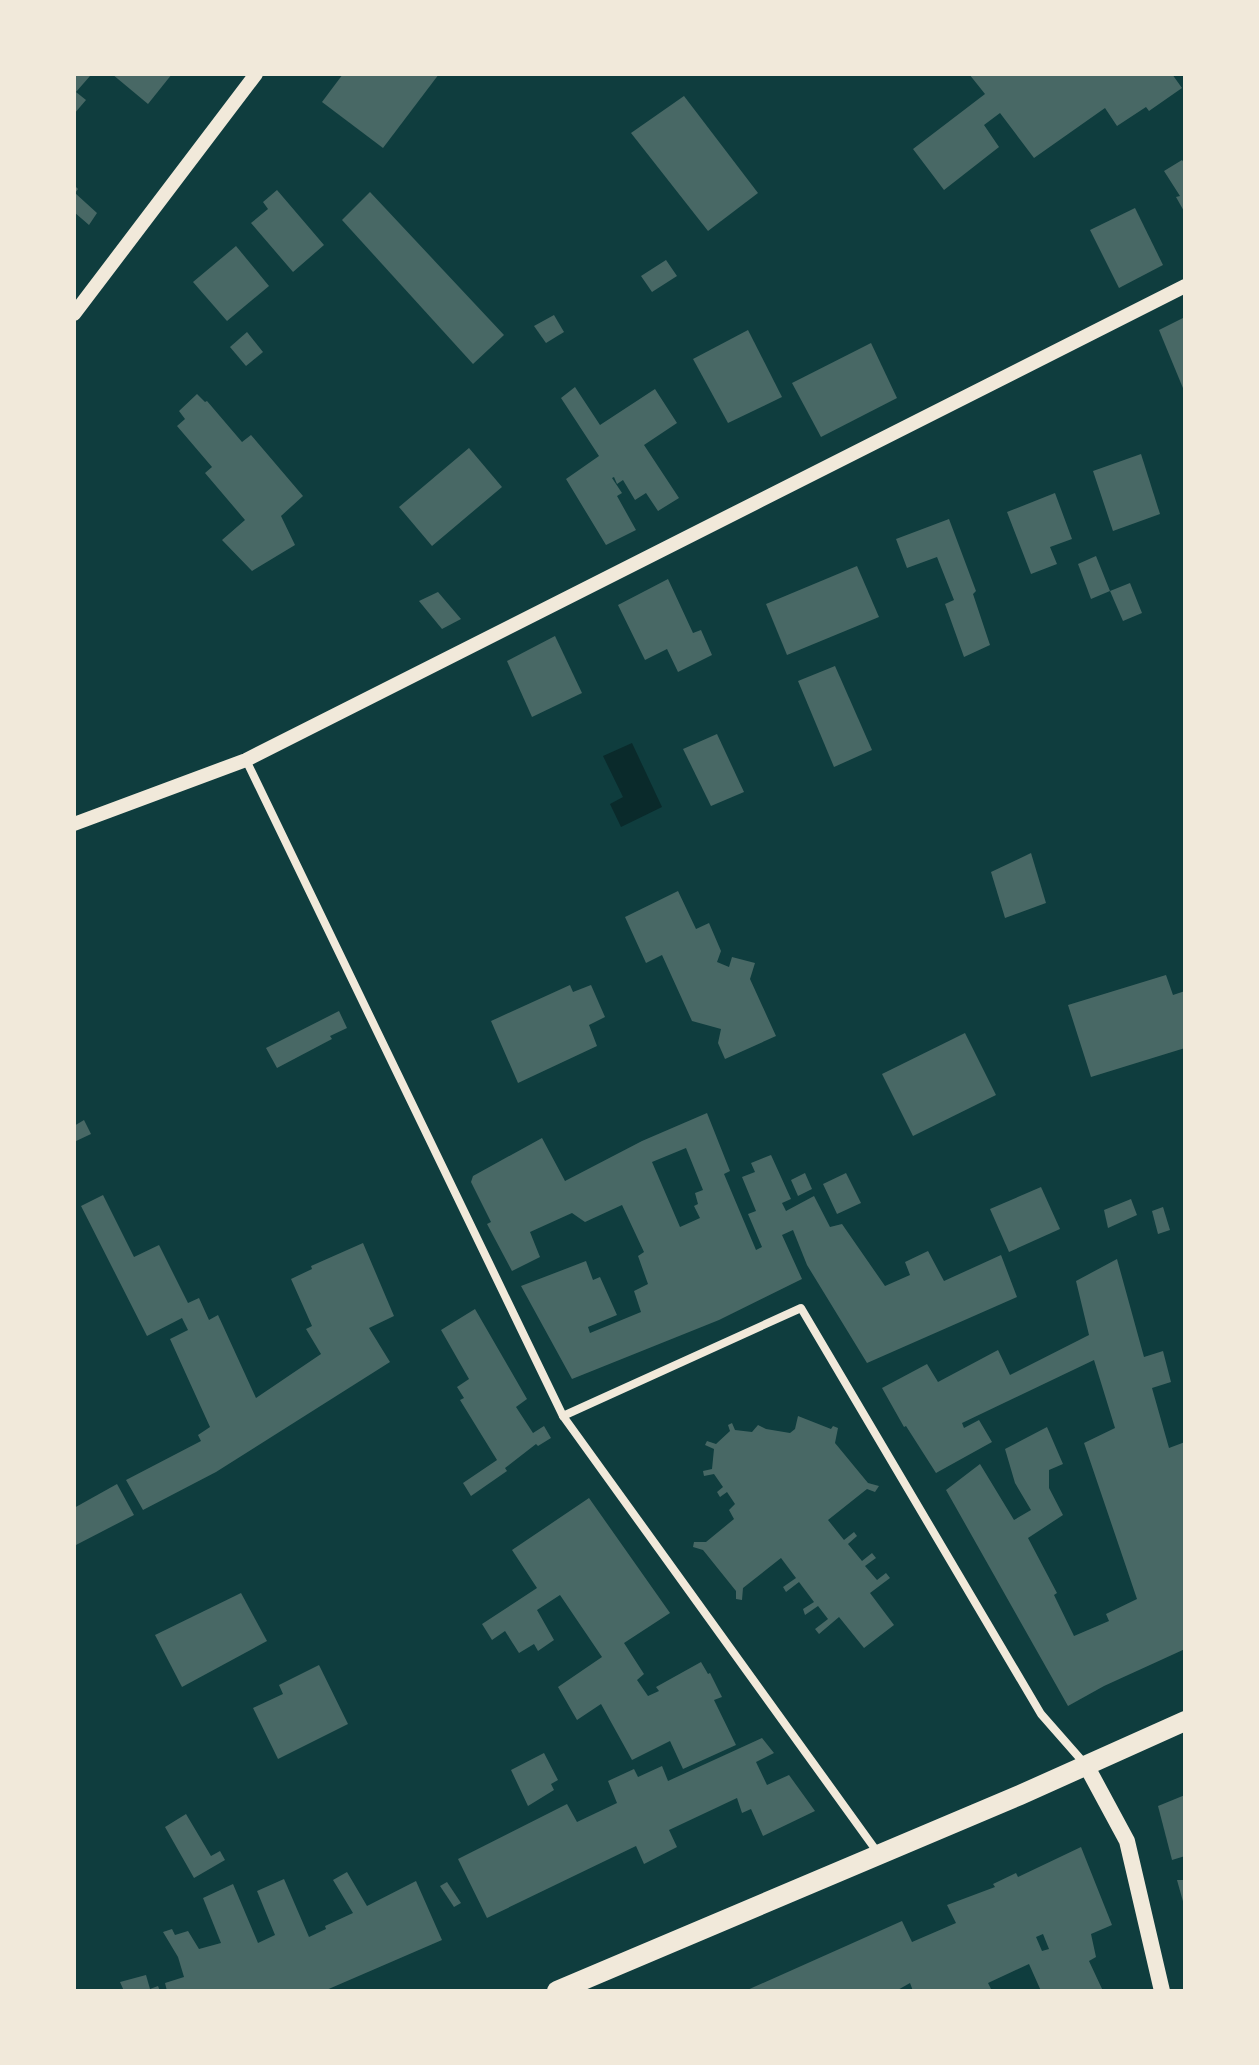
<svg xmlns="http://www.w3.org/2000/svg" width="1259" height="2065" font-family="'Public Sans',sans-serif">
<rect width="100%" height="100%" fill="#0f3d3e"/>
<!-- water -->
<path fill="#0a2a2b" d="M632 743 662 807 621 827 610 804 623 797 603 756Z"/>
<!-- building -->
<g fill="#486865" fill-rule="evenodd">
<path d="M74 74 90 76 76 92 86 100 74 114Z"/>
<path d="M112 74H172L148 104Z"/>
<path d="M343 74H439L383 148 322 102Z"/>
<path d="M969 74H1172L1182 88 1149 111 1146 107 1117 126 1105 108 1034 158 1000 113 984 125 999 147 944 190 913 149 985 94Z"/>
<path d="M684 96 758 193 708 231 631 133Z"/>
<path d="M1182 160 1185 164V213L1176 197 1180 196 1164 171Z"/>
<path d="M74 185 78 189 75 193 97 213 89 225 74 212Z"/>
<path d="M277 190 324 245 293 272 251 223 268 209 263 202Z"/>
<path d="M370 192 504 335 473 364 342 220Z"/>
<path d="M1135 208 1163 265 1119 288 1090 230Z"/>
<path d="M236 246 269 286 227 321 193 282Z"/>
<path d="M666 260 677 276 652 292 641 276Z"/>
<path d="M554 315 564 332 546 343 534 326Z"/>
<path d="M1185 317V393L1159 330Z"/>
<path d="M748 330 782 397 728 423 693 359Z"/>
<path d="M247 332 263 352 246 366 230 347Z"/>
<path d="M871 343 897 398 821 437 792 383Z"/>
<path d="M575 387 600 425 655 389 677 423 644 445 679 498 658 511 646 493 635 500 623 480 617 484 614 477 612 478 622 493 617 496 636 530 606 545 566 479 599 456 561 398Z"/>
<path d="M197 394 205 402 207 401 242 442 251 435 303 496 281 516 295 545 252 571 222 540 245 520 205 473 212 467 177 426 185 419 179 411Z"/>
<path d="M469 448 502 487 432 546 399 507Z"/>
<path d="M1141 454 1160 514 1113 531 1093 471Z"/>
<path d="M1055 493 1072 539 1050 547 1057 564 1031 574 1007 512Z"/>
<path d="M949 519 976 591 973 594 990 645 964 657 945 604 954 600 937 557 907 568 896 539Z"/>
<path d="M1096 556 1110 591 1091 599 1078 564Z"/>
<path d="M857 566 879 617 787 655 766 604Z"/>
<path d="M668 579 693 633 701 630 712 655 678 672 667 649 645 660 618 605Z"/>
<path d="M1130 583 1142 613 1123 621 1110 591Z"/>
<path d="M438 592 461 619 442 629 419 601Z"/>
<path d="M555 636 582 693 532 717 507 661Z"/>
<path d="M835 666 872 750 834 767 798 681Z"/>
<path d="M717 734 744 792 711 806 683 749Z"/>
<path d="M1031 853 1046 903 1005 918 991 872Z"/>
<path d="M678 891 696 929 709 923 721 951 717 962 729 967 732 957 755 963 750 979 776 1036 725 1059 718 1043 721 1029 692 1021 662 955 646 963 625 917Z"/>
<path d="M1166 975 1173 995 1185 991V1048L1091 1077 1068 1005Z"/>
<path d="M570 985 573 992 591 985 605 1017 589 1025 597 1046 518 1083 491 1021Z"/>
<path d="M339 1011 347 1028 330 1036 332 1039 277 1068 266 1048Z"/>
<path d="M965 1033 996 1095 913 1136 882 1074Z"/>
<path d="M707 1113 730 1171 724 1174 756 1250 762 1247 748 1214 756 1211 742 1177 755 1172 751 1163 771 1155 791 1199 782 1203 786 1211 814 1196 830 1227 842 1224 885 1286 910 1275 905 1262 928 1251 944 1281 1001 1255 1017 1297 867 1363 807 1265 793 1230 782 1235 802 1279 719 1320 572 1379 521 1286 586 1261 593 1280 600 1277 617 1315 588 1327 590 1333 641 1312 634 1291 648 1284 638 1256 644 1252 622 1205 585 1222 572 1213 530 1232 540 1257 512 1271 487 1224 491 1222 471 1182 473 1176 542 1138 565 1181 642 1141ZM686 1148 703 1190 695 1193 698 1204 694 1206 700 1218 680 1227 652 1162Z"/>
<path d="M84 1120 91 1134 74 1142V1126Z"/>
<path d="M805 1173 812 1189 798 1196 791 1180Z"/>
<path d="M846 1173 861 1203 837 1214 823 1184Z"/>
<path d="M1041 1187 1060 1229 1009 1252 990 1209Z"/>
<path d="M103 1195 134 1257 159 1245 188 1303 199 1298 209 1320 218 1315 256 1398 321 1354 306 1329 312 1326 291 1279 312 1269 311 1266 363 1243 394 1316 369 1328 390 1362 216 1472 143 1510 126 1480 201 1441 198 1435 210 1427 170 1339 188 1330 182 1318 147 1336 81 1206Z"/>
<path d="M1131 1199 1137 1215 1108 1228 1104 1210Z"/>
<path d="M1163 1207 1170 1230 1158 1234 1152 1211Z"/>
<path d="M1117 1259 1144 1357 1163 1351 1171 1382 1152 1388 1169 1448 1185 1442V1649L1104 1686 1068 1706 946 1490 980 1464 1014 1520 1031 1510 1015 1483 1005 1449 1047 1427 1063 1464 1049 1470V1488L1063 1515 1028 1538 1057 1593 1054 1595 1074 1636 1109 1621 1106 1614 1137 1599 1084 1443 1115 1428 1094 1360 962 1423 964 1428 979 1420 992 1442 936 1473 906 1426 904 1427 882 1388 927 1364 938 1382 998 1350 1010 1375 1089 1335 1076 1281Z"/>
<path d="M475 1309 527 1399 516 1407 533 1433 544 1426 551 1438 538 1446 536 1444 505 1468 507 1471 471 1496 463 1483 497 1460 460 1400 464 1398 457 1387 469 1379 441 1330Z"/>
<path d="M798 1416 831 1429 833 1426 838 1428 835 1443 868 1483 879 1486 875 1492 867 1489 828 1520 844 1540 854 1532 857 1536 848 1544 862 1561 872 1553 876 1558 865 1566 877 1580 886 1573 890 1578 870 1593 894 1625 864 1648 839 1617 819 1634 815 1629 828 1619 818 1606 805 1615 803 1609 814 1602 799 1582 786 1592 783 1587 796 1578 781 1558 743 1588 742 1600 736 1599V1591L703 1550 693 1547 694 1542H706L734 1519 729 1510 735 1504 727 1492 720 1497 717 1492 723 1487 714 1474 704 1476 703 1471 712 1469 714 1449 705 1445 707 1441 716 1444 730 1431 728 1425 732 1423 735 1430 752 1432 758 1425 766 1429 790 1433 795 1429Z"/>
<path d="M117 1484 134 1515 74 1546V1508Z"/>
<path d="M589 1498 670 1613 624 1643 644 1674 637 1680 648 1696 659 1691 656 1687 701 1662 708 1674 710 1673 722 1697 714 1700 736 1745 683 1769 670 1741 632 1760 601 1704 577 1720 558 1687 602 1657 560 1595 537 1610 554 1640 538 1651 534 1644 519 1653 505 1631 492 1640 482 1624 537 1588 512 1550Z"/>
<path d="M241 1593 267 1641 182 1687 155 1635Z"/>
<path d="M319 1665 348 1724 278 1759 253 1708 283 1694 279 1685Z"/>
<path d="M762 1738 774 1753 756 1762 767 1785 789 1775 815 1811 763 1836 751 1809 742 1813 737 1798 669 1830 677 1847 644 1864 636 1846 487 1918 458 1859 567 1804 577 1822 617 1803 608 1781 634 1769 638 1777 662 1766 668 1781Z"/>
<path d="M544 1753 558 1780 551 1784 554 1790 528 1806 511 1770Z"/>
<path d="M1185 1795V1856L1172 1860 1158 1806Z"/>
<path d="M186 1814 211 1856 220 1851 225 1860 194 1878 165 1827Z"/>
<path d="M1081 1847 1112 1925 1091 1934 1096 1957 1089 1961 1103 1991H1041L1029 1964 988 1983 992 1991H913L910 1983 896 1991H745L902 1921 912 1942 956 1923 947 1905 995 1887 993 1884 1016 1873 1018 1877ZM1043 1934 1049 1949 1042 1951 1036 1937Z"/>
<path d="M347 1872 367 1906 416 1881 442 1940 324 1991H167L165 1983 184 1977 178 1957 163 1932 172 1929 175 1935 188 1931 199 1949 221 1943 203 1898 233 1884 258 1943 275 1935 257 1891 284 1879 309 1937 326 1929 325 1926 353 1913 333 1880Z"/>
<path d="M1177 1880H1185V1905H1184Z"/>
<path d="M447 1882 461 1903 454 1907 440 1886Z"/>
<path d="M146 1975 150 1989 158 1986 160 1991H124L120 1982Z"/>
</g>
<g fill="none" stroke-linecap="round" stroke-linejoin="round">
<!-- minor -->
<g stroke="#f1e9da" stroke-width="8">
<path d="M246 760 563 1416 878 1853"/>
<path d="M563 1416 801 1308 1041 1714 1084 1763"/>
</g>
<!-- tertiary -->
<g stroke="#f1e9da" stroke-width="14">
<path d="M74 314 256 74"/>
<path d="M74 824 246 760 1185 286"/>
</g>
<!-- secondary -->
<path stroke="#f1e9da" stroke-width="16" d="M1086 1765 1127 1841 1162 1991"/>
<!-- primary -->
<path stroke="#f1e9da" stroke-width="20" d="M557 1991 1020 1795 1185 1721"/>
</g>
<!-- border -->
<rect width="1259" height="2065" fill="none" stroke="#f1e9da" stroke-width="152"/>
</svg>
